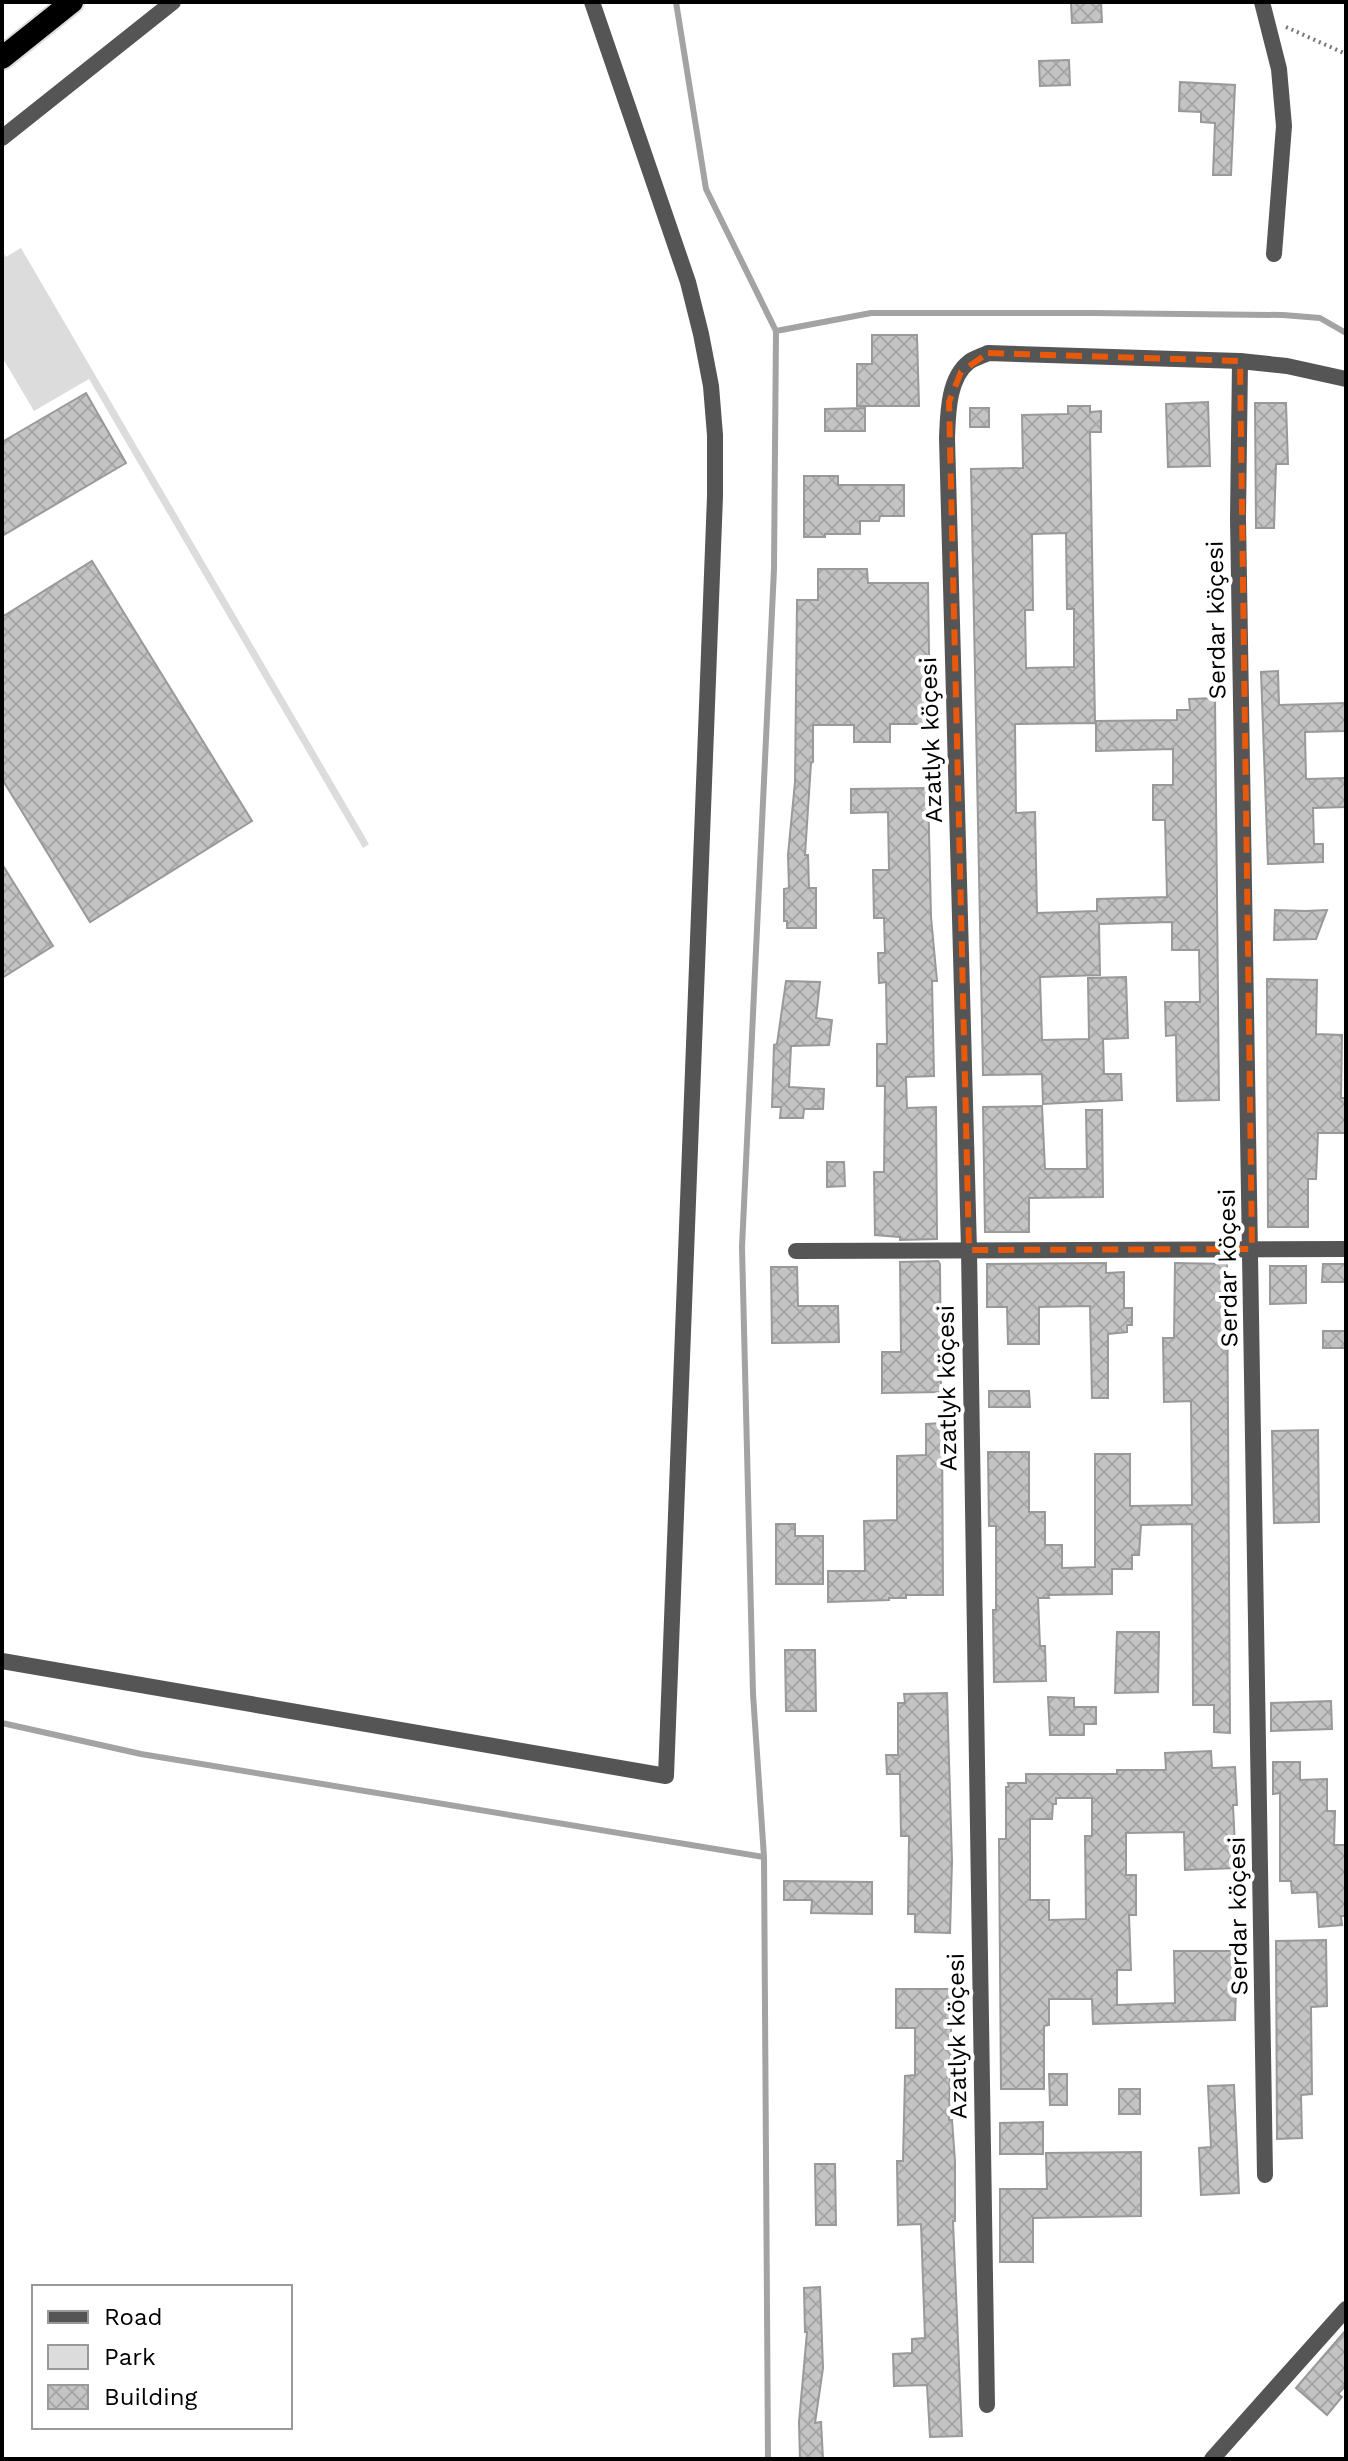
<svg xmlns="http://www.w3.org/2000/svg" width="1348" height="2461" font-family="'Work Sans',sans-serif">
<defs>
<pattern id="building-cross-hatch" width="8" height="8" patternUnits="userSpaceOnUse" patternTransform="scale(2)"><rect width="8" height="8" fill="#c4c4c4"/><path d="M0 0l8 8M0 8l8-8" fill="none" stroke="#a7a7a7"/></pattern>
</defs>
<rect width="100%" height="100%" fill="#fff"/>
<!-- green -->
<path fill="#dcdcdc" d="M21 248 369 844 363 848 89 379 34 411 2 357V250L6 257Z"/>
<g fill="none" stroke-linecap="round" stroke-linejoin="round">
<!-- stream -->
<g stroke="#a3a3a3" stroke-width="6">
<path d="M676 2 706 189 776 331"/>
<path d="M2 1723 141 1754 764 1857"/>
<path d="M768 2459 764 1857 753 1694 742 1247 774 569 776 331 871 313H1092L1283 315 1320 318 1346 333"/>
</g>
</g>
<!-- building -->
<g fill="url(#building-cross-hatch)" stroke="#999" stroke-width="2" fill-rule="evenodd">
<path d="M1071 2H1101L1102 22 1072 23Z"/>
<path d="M1069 60 1070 85 1040 86 1039 61Z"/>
<path d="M1180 82 1235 85 1231 175H1213L1215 123 1201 122V112L1179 111Z"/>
<path d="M872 335H917L919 406H857V364H872Z"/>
<path d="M86 393 126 463 2 536V442Z"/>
<path d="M1208 402 1210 466 1168 467 1166 404Z"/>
<path d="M1255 403H1286L1288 464H1276L1274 528H1256Z"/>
<path d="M1068 406H1090V412L1101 411V432H1090L1095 723 1015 724 1016 813 1035 812 1037 913 1097 911V899L1167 897 1165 820H1153V785H1173V749L1096 751V721L1177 720V710H1190L1189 699 1215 698 1219 1100 1177 1101 1176 1035 1166 1036 1165 1002H1200L1199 950H1172V922L1099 924 1100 975 1040 977 1042 1040 1089 1039 1088 978 1126 977 1128 1038 1103 1039 1104 1074H1121L1122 1100 1043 1104 1042 1074 983 1075 971 469 1023 468 1022 415 1068 414ZM1066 533 1067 609H1074V667L1026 668 1025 610H1033L1032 534Z"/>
<path d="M865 408V431H825V409Z"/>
<rect x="970" y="408" width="19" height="19"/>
<path d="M804 476H838V485H904V516H880L879 521H860V534H825V537H804Z"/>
<path d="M92 561 252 821 90 922 2 779V617Z"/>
<path d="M818 569H867L868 583H928L930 724H890V742H854V725H813V762L811 763 805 855H808L809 888H816V928H787V921H784V889L789 888 788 855 795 782 797 600H818Z"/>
<path d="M1278 671 1279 705 1346 703 1345 731 1305 732 1306 779 1346 778V807L1313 808 1314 844H1323V862L1268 864 1261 672Z"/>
<path d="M928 788 931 917 937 981H932L934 1076 906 1077 907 1108 936 1107 937 1239 900 1240V1237L875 1235 874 1172H884L885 1086H877V1044H887L886 982 879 983 878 953H885L884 918H874L873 870H889L888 812 851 813V789Z"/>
<path d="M2 864 53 946 2 978Z"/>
<path d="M1275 910 1305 911 1327 910 1316 939 1274 940Z"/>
<path d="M1267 979 1317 980 1316 1034 1342 1035 1341 1098H1346V1133H1318L1316 1179H1308V1227H1268Z"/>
<path d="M786 981 820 982 816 1018 832 1020 829 1045 791 1046 789 1087 824 1089 823 1109H804L803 1118H780L781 1107H772L774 1045 777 1044Z"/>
<path d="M1042 1106 1045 1169H1087L1086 1110H1102L1103 1197 1029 1198V1232H985L983 1107Z"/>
<path d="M827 1162H844L845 1186 827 1187Z"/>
<path d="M938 1261 940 1264 941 1392 882 1393V1352H901L900 1262Z"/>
<path d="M1106 1263V1273L1124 1272V1308H1132V1325H1127V1332L1108 1334V1398H1092L1090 1306 1039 1307V1344H1008L1007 1307H987V1264Z"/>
<path d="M1175 1263 1227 1264 1230 1733 1214 1732V1705H1193L1192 1524 1141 1525 1139 1555H1132V1569H1112V1594L1048 1595 1049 1598H1038L1040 1646H1045L1046 1681 994 1682 993 1610H996V1526H989L988 1452H1029V1512H1045V1545H1062V1568L1095 1567V1454H1130V1506L1192 1505 1191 1401 1164 1402 1163 1338H1174Z"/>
<path d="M1323 1264H1346V1282H1322Z"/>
<path d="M1270 1266H1306V1303L1270 1304Z"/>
<path d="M771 1267H797L798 1306H838L839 1342 772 1343Z"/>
<rect x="1323" y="1331" width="23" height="17"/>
<path d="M989 1391H1029L1030 1407H989Z"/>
<path d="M942 1423 943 1595H906V1598H889V1600L828 1602V1571H865L864 1521 897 1520V1456L926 1455V1424Z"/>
<path d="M1318 1430 1319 1522 1274 1523 1272 1431Z"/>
<path d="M776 1524H795V1536H823V1584H776Z"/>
<path d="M1117 1632H1159L1158 1692 1115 1693Z"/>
<path d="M785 1650H815L816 1711H786Z"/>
<path d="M947 1693 952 1861 950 1933 915 1932V1914H908L909 1836H901L900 1774H887L886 1755H898V1703H905L904 1694Z"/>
<path d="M1048 1697 1074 1698V1707H1096V1724H1084V1735H1050Z"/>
<path d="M1331 1701 1332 1729 1271 1731V1703Z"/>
<path d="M1211 1751 1212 1768 1235 1767 1237 1805H1233L1236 1868 1185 1870 1184 1832 1126 1833V1875H1136V1915H1129L1131 1970H1117V2005L1175 2003 1174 1951H1237L1235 2020 1093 2024 1092 1999H1049V2025L1044 2026V2089H1001L999 1839H1006V1787H1009L1008 1783H1026V1774H1117V1770H1166L1165 1753ZM1056 1798H1092V1836H1085L1086 1919 1049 1920V1900H1030V1819H1052L1053 1804H1056Z"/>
<path d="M1273 1762H1300V1780L1327 1779V1811H1335L1334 1845H1346V1916H1341L1342 1925 1319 1927 1317 1892 1292 1893 1291 1881H1280V1793L1273 1794Z"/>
<path d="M784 1881 872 1882V1914L811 1913 812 1900H784Z"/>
<path d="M1326 1940 1327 2006 1311 2007 1312 2094 1301 2095 1302 2138 1277 2139 1276 1941Z"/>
<path d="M896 1989H952L949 2120H952L955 2161V2221H953L962 2436 930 2437 927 2385 894 2386 893 2354 912 2353V2339L925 2338 921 2224 898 2225 897 2161H903L905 2076 915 2075V2028H896Z"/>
<path d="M1049 2074H1067V2105H1050Z"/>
<path d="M1234 2085 1239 2193 1201 2195 1199 2148 1211 2147 1208 2086Z"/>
<rect x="1119" y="2089" width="21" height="25"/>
<path d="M1043 2122V2154H1000V2123Z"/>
<path d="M1141 2152V2216L1033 2218V2262H1000V2189H1047L1046 2153Z"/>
<path d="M815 2164H835L836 2225H816Z"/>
<path d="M820 2287 823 2368 815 2423 821 2422 823 2459H800L799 2422 807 2332H805L804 2288Z"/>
<path d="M1346 2330V2385L1338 2394 1342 2397 1327 2415 1296 2388Z"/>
</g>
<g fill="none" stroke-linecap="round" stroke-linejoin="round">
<defs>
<path id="trunk" d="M2 58 72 2"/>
</defs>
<!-- trunk casing -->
<use href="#trunk" stroke="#dbdbdb" stroke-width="26"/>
<!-- path -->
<path stroke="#777" stroke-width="4" stroke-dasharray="2 4" stroke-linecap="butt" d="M1286 27 1346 54"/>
<!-- minor -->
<g stroke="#555" stroke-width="16">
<path d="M1262 2 1279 69 1284 126 1274 254"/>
<path d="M2 138 173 2"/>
<path d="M1240 361 1238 518 1265 2175"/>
<path d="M796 1251 1346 1249"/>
<path d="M2 1661 666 1776 715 496V435L711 386 701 334 688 282 592 2"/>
<path d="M987 2405 969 1250 947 438C948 414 948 378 969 362 974 358 982 356 988 353L1240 361 1287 366 1346 379"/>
<path d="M1212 2459 1346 2309"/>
</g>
<!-- trunk -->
<use href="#trunk" stroke="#000" stroke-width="22"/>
</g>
<!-- marked area -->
<path fill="none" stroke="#e8590c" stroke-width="6" stroke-dasharray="16 10" stroke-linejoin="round" d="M988 353 1240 361 1252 1249 969 1250 949 402 961 372Z"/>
<g text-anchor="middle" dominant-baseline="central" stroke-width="8" stroke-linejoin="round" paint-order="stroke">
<!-- street labels -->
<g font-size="24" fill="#000" stroke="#fff">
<text transform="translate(1216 620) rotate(-91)">Serdar köçesi</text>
<text transform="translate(931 740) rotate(-92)">Azatlyk köçesi</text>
<text transform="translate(1228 1268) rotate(-91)">Serdar köçesi</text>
<text transform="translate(947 1388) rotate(-91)">Azatlyk köçesi</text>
<text transform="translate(1238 1916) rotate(-91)">Serdar köçesi</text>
<text transform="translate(957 2036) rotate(-91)">Azatlyk köçesi</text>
</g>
</g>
<!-- border -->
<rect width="1348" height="2461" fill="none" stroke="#000000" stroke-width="8"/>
<!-- legend -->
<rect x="32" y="2285" width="260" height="144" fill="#ffffff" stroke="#999999" stroke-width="2"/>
<rect x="48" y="2311" width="40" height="12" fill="#555555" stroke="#999999" stroke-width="2"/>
<text x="104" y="2325" font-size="24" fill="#000000">Road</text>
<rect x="48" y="2345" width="40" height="24" fill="#dcdcdc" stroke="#999999" stroke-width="2"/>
<text x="104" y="2365" font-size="24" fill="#000000">Park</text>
<rect x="48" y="2385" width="40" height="24" fill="url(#building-cross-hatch)" stroke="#999999" stroke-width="2"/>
<text x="104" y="2405" font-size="24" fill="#000000">Building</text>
</svg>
